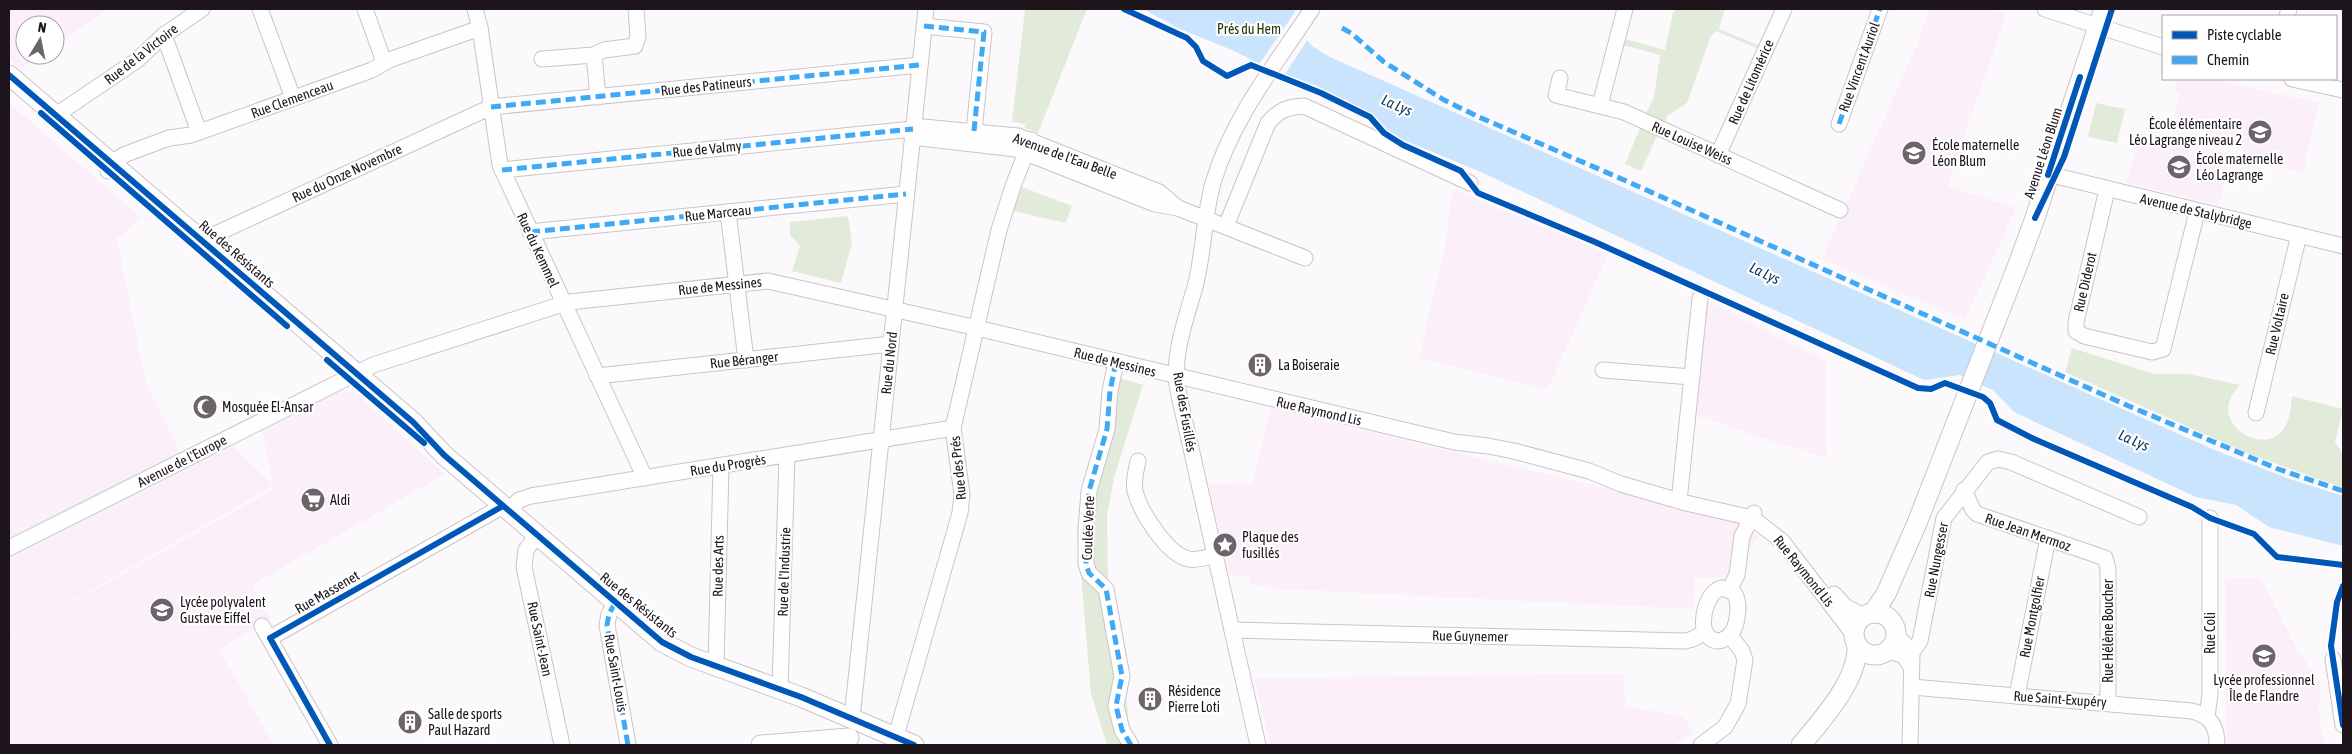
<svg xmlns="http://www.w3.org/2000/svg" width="2352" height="754" font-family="'Asap Condensed',sans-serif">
<rect width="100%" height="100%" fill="#fcf9fc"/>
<!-- built -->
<g fill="#fbeffa">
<path d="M9 9H107L55 45V25H25V55H41L21 69 9 58Z"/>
<path d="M1929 9H1990L2006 14 1947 186 2016 208 1965 320 1822 259 1916 47Z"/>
<path d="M2178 79H2211L2319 103 2303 173 2243 159 2242 147 2174 116 2180 94 2175 92Z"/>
<path d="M9 103 142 218 117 238 146 385 180 453 222 435 273 485 262 430 331 392H354L445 474 252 585 271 619 219 649 274 745H9V638L274 489 273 486 9 637Z"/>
<path d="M2136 131 2231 154 2219 205 2125 183 2137 150 2131 149Z"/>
<path d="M1453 189 1608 254 1548 389 1419 358 1444 251Z"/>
<path d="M1706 300 1826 360 1827 458 1762 438 1697 415Z"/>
<path d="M1270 408 1726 517 1759 536 1724 579 1695 577 1693 609 1279 589 1250 584V577L1230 575 1208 484 1253 483Z"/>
<path d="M2261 578 2297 649 2320 683 2319 715 2325 745H2227L2225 579Z"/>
<path d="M1624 674 1625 706 1685 717 1693 733 1673 745H1270L1254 678Z"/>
</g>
<!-- green -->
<g fill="#e2ebda">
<path d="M1025 9H1087L1038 133 1024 128 1026 124 1012 122Z"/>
<path d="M1677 9H1725L1719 29 1760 46 1759 49 1716 31 1710 38 1687 103 1667 116 1663 125 1645 116 1654 97 1660 55 1623 45 1625 39 1665 50 1673 12Z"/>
<path d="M2096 103 2125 109 2117 143 2088 137Z"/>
<path d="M1640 128 1657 136 1641 171 1625 164Z"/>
<path d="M1022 187 1072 206 1066 223 1013 211Z"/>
<path d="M848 216 852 243 841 283 792 271 800 246 790 235V222Z"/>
<path d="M2072 348 2154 374H2189L2240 385C2201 423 2271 463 2287 423 2291 415 2291 404 2292 396L2343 409 2335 442 2343 454V488L2247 453 2065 372Z"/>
<path d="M1113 376 1143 385 1114 477 1107 517 1108 578 1124 666 1129 727 1140 745H1107L1091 693 1077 528Z"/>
</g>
<!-- water -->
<path fill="#cae4fd" d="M1143 9H1294C1300 40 1312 49 1339 61L2217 451 2290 479 2343 496V546L2269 527 2236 505 2196 497 2014 412 1993 390 1960 375 1924 380 1483 173 1401 139 1388 131 1370 114 1317 86 1264 66 1232 50 1178 28Z"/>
<!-- pier -->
<path fill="#fcf9fc" d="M1297 9 1300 22 1308 39 1283 77 1258 66Z"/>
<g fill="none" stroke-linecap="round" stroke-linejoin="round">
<defs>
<g id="minor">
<path d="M260 9 293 98"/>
<path d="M365 9 384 62"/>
<path d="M475 9 480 28 500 165 645 478"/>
<path d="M2045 9 2163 47"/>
<path d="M2287 16 2289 9"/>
<path d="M924 26 984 32 974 131"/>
<path d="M164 35 199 132"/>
<path d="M594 55 604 50 635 46 638 37 636 9"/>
<path d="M542 59 594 55 598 97"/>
<path d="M1560 78 1556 95 1624 112 1840 210"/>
<path d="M2292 79 2343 90"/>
<path d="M1600 105 1625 9"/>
<path d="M56 115 136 61 164 35 202 9"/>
<path d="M1839 124 1880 9"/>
<path d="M913 126 1018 136 1159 192 1178 208"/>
<path d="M912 137 1016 149 1155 204 1178 208 1305 258"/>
<path d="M1718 155 1784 9"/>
<path d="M502 170 913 129"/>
<path d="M108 171 119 158 126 154 169 138 191 135 372 70 389 60 480 28"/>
<path d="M2048 174 2343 246"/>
<path d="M2107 190 2076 322V331L2084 336 2152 352 2163 349 2197 212"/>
<path d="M728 212 746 360"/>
<path d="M1226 226 1268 123C1279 110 1287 107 1304 106L1470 183"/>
<path d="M530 232 906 194"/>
<path d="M204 241 220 232 491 107 920 65"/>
<path d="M1116 362 1110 391 1107 429 1089 491 1086 529V564L1089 573 1106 589 1122 676 1116 706 1122 730 1131 745"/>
<path d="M1603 370 1692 377"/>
<path d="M597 376 891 344"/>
<path d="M2256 413 2299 235"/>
<path d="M1138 461C1136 471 1133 481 1135 491 1140 511 1167 555 1189 559 1197 561 1207 557 1215 555"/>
<path d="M1964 490 1973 510 1977 514 2105 558 2108 569V703"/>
<path d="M1679 501 1700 298"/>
<path d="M508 511 519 500 531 496 953 428"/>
<path d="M537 535 526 550 524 567 562 745"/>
<path d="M9 548 373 365 569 302 768 281 977 328 1454 442 1488 446 1514 451 1589 471 1621 484 1686 503 1752 518 1782 541 1854 635"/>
<path d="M1723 588 1734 593C1740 602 1738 613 1736 623 1733 638 1715 649 1706 633 1699 622 1707 589 1723 588Z"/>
<path d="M1729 590 1737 575 1742 536 1754 513"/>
<path d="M1834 594 1846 607 1864 616"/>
<path d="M615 603 609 614 607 625 628 745"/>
<path d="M262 626 330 745"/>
<path d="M1232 630 1685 641 1693 639 1705 632"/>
<path d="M1896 635 1909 648 1912 654 1910 745"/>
<path d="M270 638 503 506"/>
<path d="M1887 650 1904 656 1911 667"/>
<path d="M1907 659 1920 641 1944 518 1988 462 1998 459 2011 462 2139 517"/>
<path d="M2333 659 2343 725"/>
<path d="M716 666 721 466"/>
<path d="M1912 687 2192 711C2211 716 2217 726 2217 745"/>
<path d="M780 689 787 456"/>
<path d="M2017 696 2048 538"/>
<path d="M2207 717 2210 694V518"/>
<path d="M852 718 926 9"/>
<path d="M896 736 960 513 962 494 953 428 999 230 1013 186 1031 140"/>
<path d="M1258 745 1178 391C1171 355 1187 317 1196 283 1204 250 1204 215 1213 183 1232 118 1276 64 1312 9"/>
<path d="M1701 745 1725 727 1738 704 1745 660 1742 651 1731 637"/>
</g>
<g id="major">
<path d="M9 75 413 422 444 455 662 642 691 657 801 697 914 745"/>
<path d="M1873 613 1886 594 1917 523 2017 267 2035 218 2104 9"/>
<circle cx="1875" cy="634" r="21"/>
<path d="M761 745 849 738"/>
<path d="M1801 745C1822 720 1859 679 1857 645"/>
</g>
</defs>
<!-- minor casing -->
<use href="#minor" stroke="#cac4c9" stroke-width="17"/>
<!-- major casing -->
<use href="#major" stroke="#cac4c9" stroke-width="21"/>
<!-- minor -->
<use href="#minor" stroke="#fffeff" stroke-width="15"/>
<!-- major -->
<use href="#major" stroke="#fffeff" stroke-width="19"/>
<!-- quiet -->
<g stroke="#3fa9f5" stroke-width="5" stroke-dasharray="10 5" stroke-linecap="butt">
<path d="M924 26 984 32 974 131"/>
<path d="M1342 28 1351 33 1384 62 1444 100 1479 117 1624 180 2124 404 2278 469 2343 491"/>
<path d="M491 107 920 65"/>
<path d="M1839 124 1880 9"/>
<path d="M502 170 913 129"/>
<path d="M530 232 906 194"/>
<path d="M1116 362 1110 391 1107 429 1089 491 1086 529V564L1089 573 1106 589 1122 676 1116 706 1122 730 1131 745"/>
<path d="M615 603 609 614 607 625 628 745"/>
</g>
<defs>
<g id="cycleway">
<path d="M1124 9 1187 38 1196 47 1203 61 1227 76 1251 65 1321 93 1370 117 1384 133 1403 145 1461 171 1478 193 1595 242 1918 388 1931 389 1945 383 1983 397 1990 403 1997 420 2034 439 2192 507 2210 518 2254 534 2277 557 2343 565"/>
<path d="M9 75 413 422 444 455 662 642 691 657 801 697 914 745"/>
<path d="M41 113 287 326"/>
<path d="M2048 175 2080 77"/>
<path d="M2035 218 2064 157 2112 9"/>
<path d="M327 360 424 443"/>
<path d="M2343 586 2337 602 2331 646 2343 725"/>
<path d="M330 745 270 638 503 506"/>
</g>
</defs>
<!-- cycleway casing -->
<use href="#cycleway" stroke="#fff" stroke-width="9"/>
<!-- cycleway -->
<use href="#cycleway" stroke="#0057b8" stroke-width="6"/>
</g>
<!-- icons -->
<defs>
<symbol id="school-disc" viewBox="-11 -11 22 22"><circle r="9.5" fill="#6b646a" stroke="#fff"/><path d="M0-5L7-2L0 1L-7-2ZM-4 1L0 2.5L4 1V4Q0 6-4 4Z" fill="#fff"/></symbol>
<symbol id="building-disc" viewBox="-11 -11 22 22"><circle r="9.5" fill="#6b646a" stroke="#fff"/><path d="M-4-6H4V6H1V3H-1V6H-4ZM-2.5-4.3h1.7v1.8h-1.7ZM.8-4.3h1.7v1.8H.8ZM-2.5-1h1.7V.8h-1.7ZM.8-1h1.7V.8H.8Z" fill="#fff"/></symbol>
<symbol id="mosque-disc" viewBox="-11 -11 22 22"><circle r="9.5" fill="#6b646a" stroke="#fff"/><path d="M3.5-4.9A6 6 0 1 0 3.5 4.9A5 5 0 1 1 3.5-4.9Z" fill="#fff"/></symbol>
<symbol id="supermarket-disc" viewBox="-11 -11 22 22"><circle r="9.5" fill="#6b646a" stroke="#fff"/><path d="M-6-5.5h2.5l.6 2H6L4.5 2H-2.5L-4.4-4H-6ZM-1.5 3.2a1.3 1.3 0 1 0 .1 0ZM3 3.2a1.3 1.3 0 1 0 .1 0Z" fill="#fff"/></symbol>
<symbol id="sight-disc" viewBox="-11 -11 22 22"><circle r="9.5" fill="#6b646a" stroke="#fff"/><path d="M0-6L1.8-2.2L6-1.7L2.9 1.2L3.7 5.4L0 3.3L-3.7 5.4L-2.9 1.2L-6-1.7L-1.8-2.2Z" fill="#fff"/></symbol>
</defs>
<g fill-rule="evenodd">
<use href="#school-disc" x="2246" y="118" width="28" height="28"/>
<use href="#school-disc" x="1900" y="139" width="28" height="28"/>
<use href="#school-disc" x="2165" y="153" width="28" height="28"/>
<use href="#building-disc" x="1246" y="351" width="28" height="28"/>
<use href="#mosque-disc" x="191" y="393" width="28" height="28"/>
<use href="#supermarket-disc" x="299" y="486" width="28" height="28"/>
<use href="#sight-disc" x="1211" y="531" width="28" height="28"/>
<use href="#school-disc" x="148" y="596" width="28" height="28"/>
<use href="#school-disc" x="2250" y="642" width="28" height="28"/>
<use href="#building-disc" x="1136" y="685" width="28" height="28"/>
<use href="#building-disc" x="396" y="708" width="28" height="28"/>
</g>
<g text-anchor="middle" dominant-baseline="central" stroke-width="4.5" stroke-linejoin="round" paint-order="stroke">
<!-- park labels -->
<g font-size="14" fill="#233809" stroke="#fff">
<text x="1249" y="29">Prés du Hem</text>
</g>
<!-- street labels -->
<g font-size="14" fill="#1d141c" stroke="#fff">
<text transform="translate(141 54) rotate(-38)">Rue de la Victoire</text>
<text transform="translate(1859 67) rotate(-70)">Rue Vincent Auriol</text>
<text transform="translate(1751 82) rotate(-66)">Rue de Litomérice</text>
<text transform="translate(706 86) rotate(-6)">Rue des Patineurs</text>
<text transform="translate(292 99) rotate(-20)">Rue Clemenceau</text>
<text transform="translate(1692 143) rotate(24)">Rue Louise Weiss</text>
<text transform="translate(707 149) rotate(-6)">Rue de Valmy</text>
<text transform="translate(2043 153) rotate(-72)">Avenue Léon Blum</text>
<text transform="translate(1065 156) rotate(20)">Avenue de l'Eau Belle</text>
<text transform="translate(347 173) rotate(-25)">Rue du Onze Novembre</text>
<text transform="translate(2196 211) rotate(13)">Avenue de Stalybridge</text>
<text transform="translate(718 213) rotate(-6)">Rue Marceau</text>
<text transform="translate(538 250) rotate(65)">Rue du Kemmel</text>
<text transform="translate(237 254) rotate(41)">Rue des Résistants</text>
<text transform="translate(2085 282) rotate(-77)">Rue Diderot</text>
<text transform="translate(720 286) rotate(-6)">Rue de Messines</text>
<text transform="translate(2277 324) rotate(-77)">Rue Voltaire</text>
<text transform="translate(744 360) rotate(-6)">Rue Béranger</text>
<text transform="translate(1115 362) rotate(14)">Rue de Messines</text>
<text transform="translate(889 363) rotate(-84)">Rue du Nord</text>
<text transform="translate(1319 411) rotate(13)">Rue Raymond Lis</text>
<text transform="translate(1185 412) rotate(80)">Rue des Fusillés</text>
<text transform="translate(182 461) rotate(-27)">Avenue de l'Europe</text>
<text transform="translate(728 465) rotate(-9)">Rue du Progrès</text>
<text transform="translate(958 468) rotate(-96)">Rue des Prés</text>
<text transform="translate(1088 528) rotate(-88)">Coulée Verte</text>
<text transform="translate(2028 532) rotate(19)">Rue Jean Mermoz</text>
<text transform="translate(1936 560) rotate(-79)">Rue Nungesser</text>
<text transform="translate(718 566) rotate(-89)">Rue des Arts</text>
<text transform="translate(1804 571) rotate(51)">Rue Raymond Lis</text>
<text transform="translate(784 572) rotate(-88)">Rue de l'Industrie</text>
<text transform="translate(327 592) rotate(-30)">Rue Massenet</text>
<text transform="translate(639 605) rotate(39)">Rue des Résistants</text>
<text transform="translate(2032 617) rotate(-79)">Rue Montgolfier</text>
<text transform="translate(2108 631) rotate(-90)">Rue Hélène Boucher</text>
<text transform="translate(2210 633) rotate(-90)">Rue Coli</text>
<text transform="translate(1470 636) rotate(1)">Rue Guynemer</text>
<text transform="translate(540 639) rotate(78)">Rue Saint-Jean</text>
<text transform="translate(616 673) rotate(80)">Rue Saint-Louis</text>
<text transform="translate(2060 699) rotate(4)">Rue Saint-Exupéry</text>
</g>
<!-- poi labels -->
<g font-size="14" fill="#1d141c" stroke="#fff" text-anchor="start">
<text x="2242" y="124" text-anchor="end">École élémentaire<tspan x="2242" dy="16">Léo Lagrange niveau 2</tspan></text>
<text x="1932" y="145">École maternelle<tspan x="1932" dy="16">Léon Blum</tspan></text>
<text x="2196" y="159">École maternelle<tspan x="2196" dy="16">Léo Lagrange</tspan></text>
<text x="1278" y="365">La Boiseraie</text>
<text x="222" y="407">Mosquée El-Ansar</text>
<text x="330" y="500">Aldi</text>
<text x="1242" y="537">Plaque des<tspan x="1242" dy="16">fusillés</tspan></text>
<text x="180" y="602">Lycée polyvalent<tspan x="180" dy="16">Gustave Eiffel</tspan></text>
<text x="2264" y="680" text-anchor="middle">Lycée professionnel<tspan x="2264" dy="16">Île de Flandre</tspan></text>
<text x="1168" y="691">Résidence<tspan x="1168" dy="16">Pierre Loti</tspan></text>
<text x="428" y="714">Salle de sports<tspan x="428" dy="16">Paul Hazard</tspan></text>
</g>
<!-- water labels -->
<g font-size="15" font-style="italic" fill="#053454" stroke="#fff">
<text transform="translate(1397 105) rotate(24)">La Lys</text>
<text transform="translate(1765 273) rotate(26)">La Lys</text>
<text transform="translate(2134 440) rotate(24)">La Lys</text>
</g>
</g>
<!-- border -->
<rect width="2352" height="754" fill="none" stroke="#1d141c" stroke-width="20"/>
<!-- legend -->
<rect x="2162" y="15" width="175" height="65" fill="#ffffff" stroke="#a5a1a4"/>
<rect x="2172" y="31" width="25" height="8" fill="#0057b8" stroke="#a5a1a4"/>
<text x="2207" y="40" font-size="15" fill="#1d141c">Piste cyclable</text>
<rect x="2172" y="56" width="25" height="8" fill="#3fa9f5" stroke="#a5a1a4"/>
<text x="2207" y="65" font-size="15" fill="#1d141c">Chemin</text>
<!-- north arrow -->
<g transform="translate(40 40) rotate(10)"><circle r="24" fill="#ffffff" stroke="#a5a1a4"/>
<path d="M0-4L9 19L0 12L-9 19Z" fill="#6b646a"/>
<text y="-8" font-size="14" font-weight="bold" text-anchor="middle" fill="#1d141c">N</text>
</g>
</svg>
